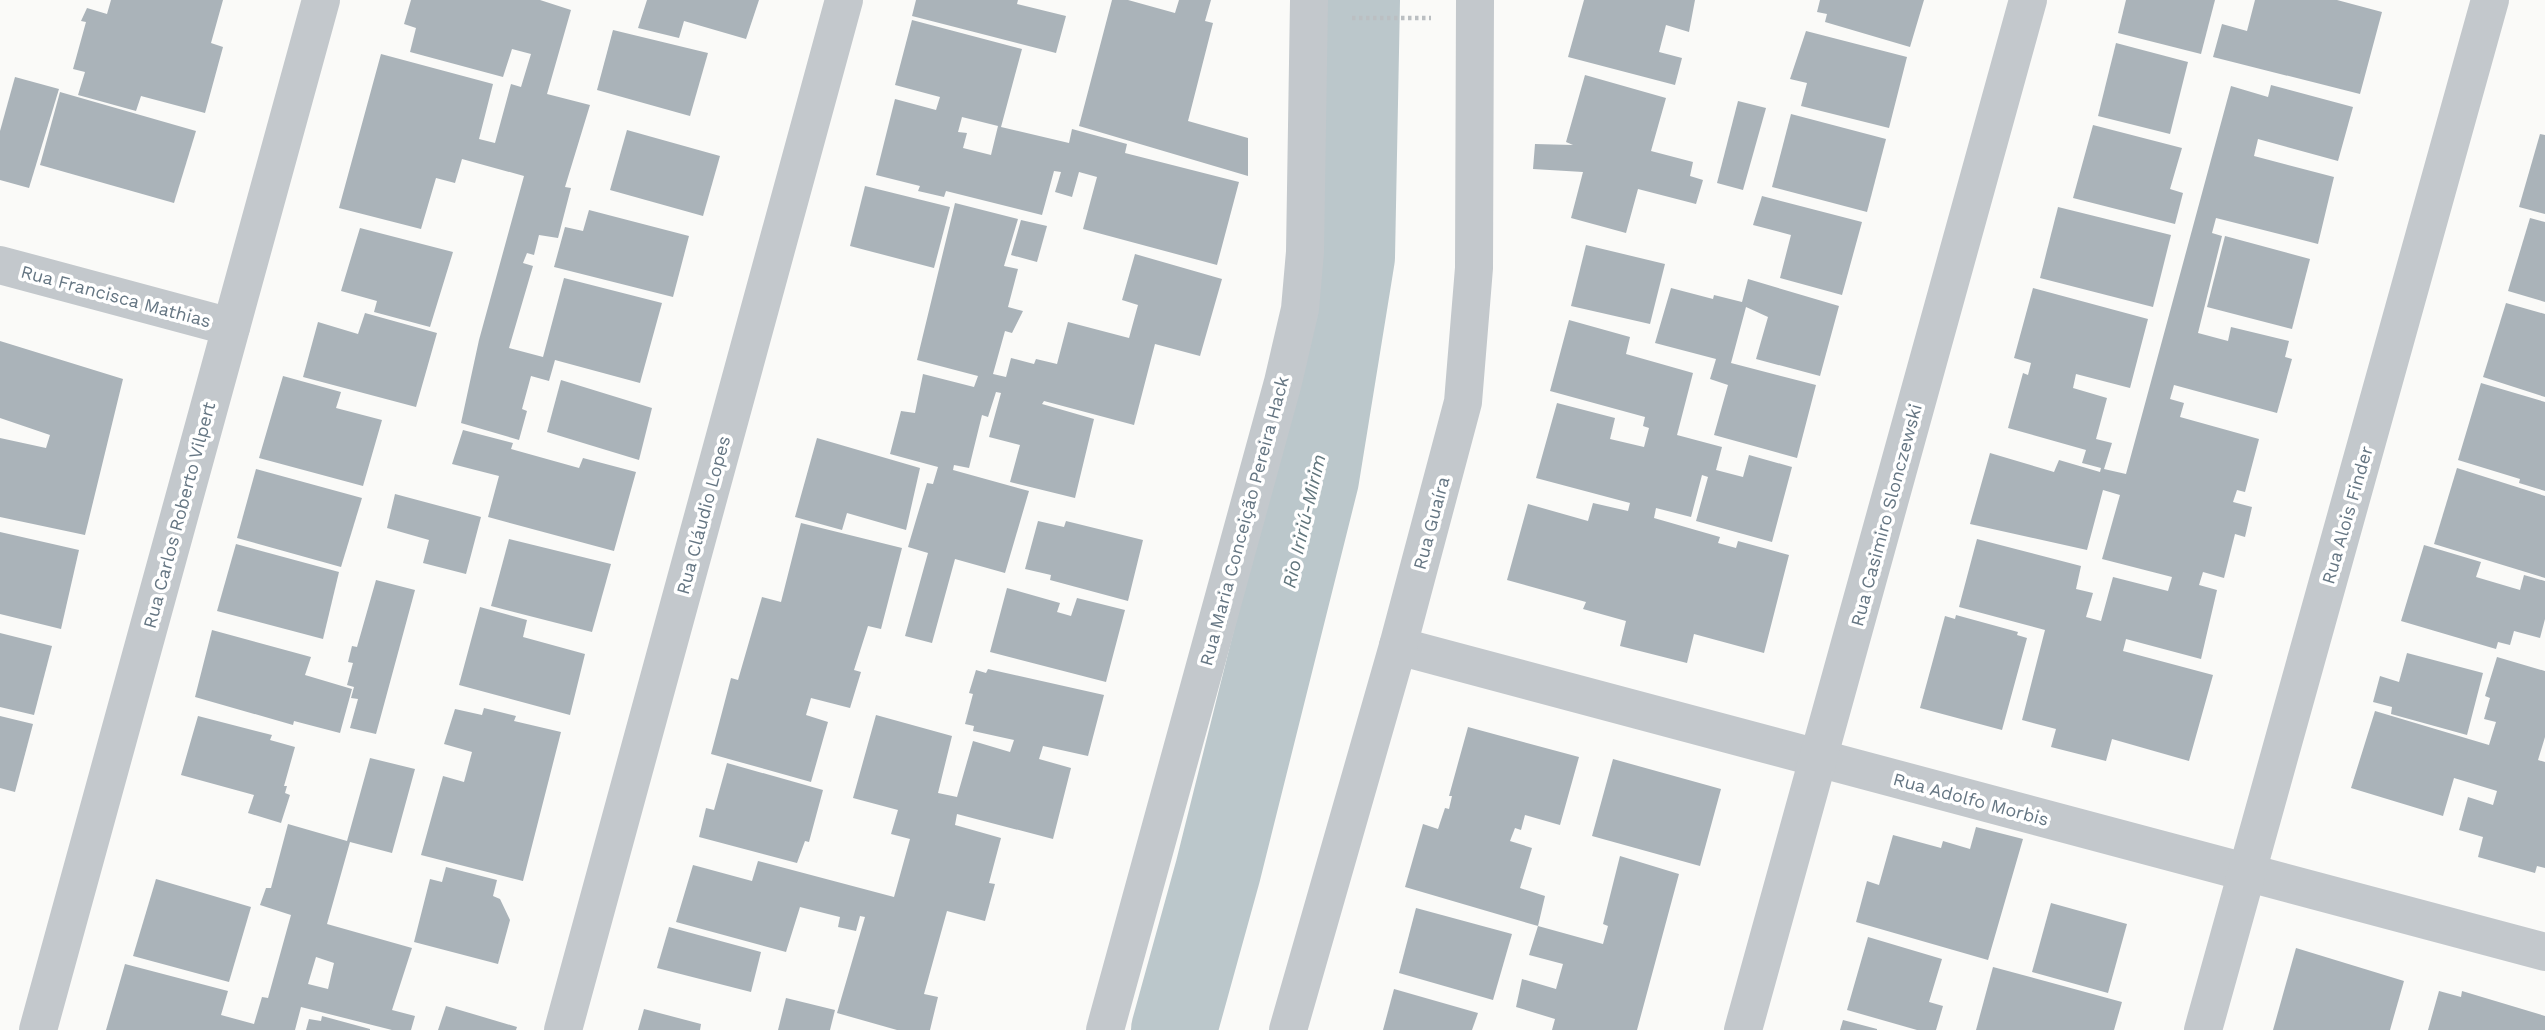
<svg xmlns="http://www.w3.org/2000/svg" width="2545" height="1030" font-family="'Work Sans',sans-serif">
<rect width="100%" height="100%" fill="#fafaf8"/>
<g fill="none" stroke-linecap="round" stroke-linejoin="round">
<!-- river -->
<path stroke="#bbc7cb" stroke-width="86" d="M1174 1030 1218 871 1316 479 1352 257 1357 0"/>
</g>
<!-- building -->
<g fill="#aab3b9" fill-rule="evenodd">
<path d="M111 0H223L211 43 223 47 205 113 141 96 136 111 78 95 85 72 73 69 86 22 81 21 87 8 107 14Z"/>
<path d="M411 0H540L571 10 547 94 590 105 565 187 571 188 558 238 539 235 534 255 527 253 523 263 533 266 509 348 543 357 564 278 662 303 640 383 555 360 549 381 531 376 522 409 527 411 519 440 461 423 479 340 524 176 462 159 455 183 436 178 421 229 339 208 381 54 493 84 479 139 495 143 511 84 521 87 531 54 512 49 503 77 410 52 416 28 404 24Z"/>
<path d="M647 0H759L746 39 684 21 679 38 638 28Z"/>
<path d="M916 0H1018L1017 4 1066 16 1056 53 912 16Z"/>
<path d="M1112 0H1128L1175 13 1179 0H1211L1205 21 1213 23 1188 121 1248 138V176L1079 126Z"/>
<path d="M1584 0H1695L1689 32 1666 25 1659 52 1682 58 1675 85 1568 57Z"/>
<path d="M1820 0H1924L1910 47 1825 22 1827 14 1817 12Z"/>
<path d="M2126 0H2215L2201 54 2118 33Z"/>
<path d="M2255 0H2337L2382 12 2360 94 2213 57 2222 24 2247 31Z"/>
<path d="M912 20 1022 49 1001 127 1069 143 1072 129 1127 144 1125 153 1239 182 1217 265 1083 229 1097 177 1079 172 1072 197 1055 192 1061 172 1054 171 1042 215 946 191 944 197 918 191 920 186 876 175 895 99 936 110 940 97 895 85ZM962 117 998 126 991 155 963 148 967 133 958 132Z"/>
<path d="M613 30 708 53 690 116 597 90Z"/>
<path d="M1806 31 1907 57 1889 128 1801 106 1807 83 1790 79Z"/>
<path d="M2116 43 2188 62 2170 134 2098 116Z"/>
<path d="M1585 75 1666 98 1651 151 1693 162 1690 176 1703 180 1696 204 1638 189 1626 233 1571 218 1583 172 1533 169 1535 144 1573 145 1566 142Z"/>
<path d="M15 77 59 89 29 188 0 180V131Z"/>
<path d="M2271 85 2353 107 2338 161 2258 139 2254 156 2334 177 2318 244 2216 218 2212 233 2222 236 2198 333 2228 341 2231 327 2289 341 2285 357 2292 359 2277 413 2174 385 2170 399 2184 403 2180 417 2259 439 2245 492 2237 490 2233 502 2252 507 2245 537 2235 534 2224 578 2203 572 2199 585 2217 590 2201 659 2126 639 2123 651 2213 675 2189 761 2112 739 2106 761 2051 747 2056 729 2022 720 2045 630 1959 607 1977 539 2081 566 2076 589 2093 593 2086 617 2101 621 2113 577 2168 591 2172 577 2102 559 2120 495 2103 490 2087 550 1970 524 1990 453 2054 472 2059 460 2100 472 2101 468 2082 463 2086 450 2008 428 2023 373 2028 375 2031 363 2014 358 2033 288 2148 319 2130 388 2076 374 2073 388 2107 398 2096 439 2112 443 2104 469 2126 474 2231 86 2268 97Z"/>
<path d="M60 92 196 131 174 203 40 165Z"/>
<path d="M1738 101 1766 108 1743 190 1717 183Z"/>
<path d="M1791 114 1886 139 1867 212 1772 187Z"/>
<path d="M2093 125 2182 148 2170 189 2183 193 2175 224 2073 198Z"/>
<path d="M627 130 720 156 703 216 610 190Z"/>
<path d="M2540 134 2545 135V214L2519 207Z"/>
<path d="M865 186 950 207 934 268 850 246Z"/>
<path d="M1762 196 1862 222 1842 295 1780 278 1791 235 1753 225Z"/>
<path d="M955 203 1018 219 1004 266 1018 269 1008 307 1023 311 1012 333 1005 331 993 374 1006 377 1011 358 1034 364 1036 359 1057 364 1068 322 1129 338 1138 305 1122 300 1135 254 1222 279 1200 356 1155 344 1134 425 1044 401 1042 404 1094 419 1075 498 1010 482 1020 445 989 437 1001 393 996 392 988 417 982 415 969 468 954 465 953 470 1029 491 1005 573 955 559 932 643 905 636 928 553 908 547 927 483 933 484 938 467 890 454 901 411 915 413 923 374 974 387 978 376 917 360Z"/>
<path d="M2058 207 2171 235 2153 307 2040 278Z"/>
<path d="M589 210 689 236 673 297 554 267 565 227 583 231Z"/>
<path d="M2530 218 2545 222V302L2508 291Z"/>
<path d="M1021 220 1047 226 1037 262 1011 255Z"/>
<path d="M360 228 453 252 430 327 374 312 377 301 341 291Z"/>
<path d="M2225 236 2310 259 2292 329 2207 307Z"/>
<path d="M1586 245 1665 264 1650 324 1571 306Z"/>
<path d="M1748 279 1839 306 1820 376 1756 359 1768 317 1746 307 1731 363 1816 385 1797 458 1714 435 1728 385 1710 379 1716 359 1655 343 1671 288 1713 299 1714 295 1742 302Z"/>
<path d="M2506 303 2545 314V397L2483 377Z"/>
<path d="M365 313 437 333 416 407 303 377 318 322 358 334Z"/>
<path d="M1569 320 1630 337 1626 354 1693 373 1677 435 1722 447 1716 470 1743 477 1749 455 1792 467 1772 542 1696 521 1708 477 1702 475 1691 517 1656 508 1654 518 1720 537 1718 543 1736 548 1738 541 1789 555 1764 653 1694 634 1687 663 1620 646 1626 621 1583 609 1586 602 1507 580 1528 504 1588 521 1593 503 1628 511 1630 503 1536 478 1557 403 1615 418 1610 439 1644 447 1649 428 1643 426 1645 417 1550 391Z"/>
<path d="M0 341 123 379 85 535 0 517V438L46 448 50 435 0 418Z"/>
<path d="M283 376 341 392 336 408 382 420 363 486 259 458Z"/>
<path d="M561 380 652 408 639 460 547 432Z"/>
<path d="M2481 383 2545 402V491L2519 483 2520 479 2458 460Z"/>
<path d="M463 430 513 443 511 449 579 468 583 458 636 472 614 551 488 517 499 476 452 464Z"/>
<path d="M817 438 920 468 906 530 847 513 842 530 795 517Z"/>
<path d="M2457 468 2545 496V578L2434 544Z"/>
<path d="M256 469 362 498 341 567 237 538Z"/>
<path d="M395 494 481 517 466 574 423 563 429 540 387 528Z"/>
<path d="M1038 521 1064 527 1066 521 1143 540 1128 601 1050 580 1051 575 1025 569Z"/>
<path d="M801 523 902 548 881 629 868 626 854 670 861 672 850 708 811 698 806 715 828 722 811 782 711 754 731 678 738 680 762 597 781 602Z"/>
<path d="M0 532 79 550 61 629 0 614Z"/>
<path d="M509 539 611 564 592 632 491 606Z"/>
<path d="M236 544 339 572 323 639 217 611Z"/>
<path d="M2424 545 2481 562 2476 577 2520 590 2524 575 2545 581V619L2540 638 2514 631 2510 645 2498 642 2496 649 2401 621Z"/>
<path d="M376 580 415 590 376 734 350 728 358 699 351 698 354 687 347 685 353 663 348 662 352 646 357 647Z"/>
<path d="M1007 588 1060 603 1057 612 1071 616 1077 598 1125 610 1106 682 990 652Z"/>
<path d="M480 607 527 620 523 637 585 654 570 715 459 685Z"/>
<path d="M1956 615 2018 632 2017 635 2027 638 2002 730 1920 708 1945 616 1955 619Z"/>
<path d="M212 630 311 657 305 675 352 689 340 733 294 721 293 725 195 697Z"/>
<path d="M0 633 52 646 34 715 0 707Z"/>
<path d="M2407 653 2483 673 2467 735 2391 714 2392 707 2373 702 2380 676 2399 682Z"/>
<path d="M2497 657 2545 671V737L2538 760 2545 762V868L2537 866 2535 873 2478 857 2483 837 2459 830 2468 797 2493 805 2497 791 2454 778 2443 816 2351 788 2375 711 2489 745 2496 722 2484 719 2490 698 2485 696Z"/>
<path d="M988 669 1104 695 1088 756 1043 746 1039 759 1071 768 1053 839 957 814 955 825 1001 838 989 883 995 884 985 921 947 911 924 994 938 997 930 1030H897L837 1013 865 917 860 916 856 931 838 927 840 917 800 907 786 952 676 922 693 865 752 881 758 861 894 897 910 839 891 834 898 810 853 798 876 715 952 736 938 793 957 797 973 741 1010 752 1014 740 973 731 974 726 965 724 973 694 969 693 976 670 986 673Z"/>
<path d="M484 708 516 716 514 721 561 732 523 881 421 855 443 776 464 782 472 752 444 744 455 709 482 715Z"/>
<path d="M0 716 33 724 15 792 0 788Z"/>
<path d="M198 716 272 735 270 740 295 747 284 786H287L285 793 290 795 281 823 248 813 254 795 181 775Z"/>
<path d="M1468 727 1579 757 1560 825 1525 815 1521 830 1515 828 1510 841 1532 848 1520 888 1545 896 1538 926 1603 944 1608 926 1603 924 1620 856 1679 874 1637 1030H1552L1555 1019 1516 1007 1522 979 1556 989 1563 964 1529 955 1538 926 1405 887 1423 824 1438 829 1445 808 1449 809 1452 796H1449Z"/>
<path d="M370 758 415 769 392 853 350 842 327 924 412 948 392 1010 415 1016 411 1030H392L301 1007 295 1030H106L125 964 228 991 221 1015 254 1024 262 997 268 998 291 915 260 905 266 888H271L288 824 347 841ZM316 957 334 963 328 989 308 984Z"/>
<path d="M1613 759 1721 789 1700 866 1592 836Z"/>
<path d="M727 763 823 790 809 842 805 841 797 863 699 837 706 808 714 810Z"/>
<path d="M1976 827 2023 839 1988 960 1856 922 1867 881 1879 885 1893 835 1941 848 1943 841 1970 849Z"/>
<path d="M446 867 497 880 493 896 500 899 510 920 498 964 414 942 430 879 442 882Z"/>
<path d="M156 879 251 907 229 982 133 956Z"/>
<path d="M2051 903 2127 924 2108 993 2032 972Z"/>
<path d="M1416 908 1512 934 1493 1000 1399 973Z"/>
<path d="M669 927 761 952 751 992 657 968Z"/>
<path d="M1868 937 1942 959 1929 1002 1943 1006 1936 1030H1917L1847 1010Z"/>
<path d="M2296 948 2404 981 2390 1030H2273Z"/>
<path d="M1993 967 2122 1002 2114 1030H1976Z"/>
<path d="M1394 989 1478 1013 1472 1030H1383Z"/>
<path d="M2439 991 2461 997 2462 991 2545 1016V1030H2428Z"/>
<path d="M786 998 835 1010 830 1030H778Z"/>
<path d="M446 1006 517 1027 516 1030H438Z"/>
<path d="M644 1009 701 1024 700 1030H638Z"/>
<path d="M322 1016 370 1029V1030H306L309 1019 321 1021Z"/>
<path d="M1843 1020 1877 1029V1030H1840Z"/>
</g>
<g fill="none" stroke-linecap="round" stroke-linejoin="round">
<!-- path -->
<path stroke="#bbbfc2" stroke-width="4.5" stroke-dasharray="3.5 3.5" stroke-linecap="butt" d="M1352 18H1431"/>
<!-- minor -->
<g stroke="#c3c8cc" stroke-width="38">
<path d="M0 265 231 327"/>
<path d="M1398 646 2545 952"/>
<path d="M38 1030 321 0"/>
<path d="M563 1030 844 0"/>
<path d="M1105 1030 1283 382 1300 309 1305 252 1309 0"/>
<path d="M1288 1030 1398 646 1463 402 1474 268 1475 0"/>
<path d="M1743 1030 2028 0"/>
<path d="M2203 1030 2490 0"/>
</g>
</g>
<g text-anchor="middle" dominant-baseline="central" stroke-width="7" stroke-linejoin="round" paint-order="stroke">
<!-- street labels -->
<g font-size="18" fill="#657683" stroke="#fff">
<text transform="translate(116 296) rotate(15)">Rua Francisca Mathias</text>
<text transform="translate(179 515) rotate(-75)">Rua Carlos Roberto Vilpert</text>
<text transform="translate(703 515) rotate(-75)">Rua Cláudio Lopes</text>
<text transform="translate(1886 515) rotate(-75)">Rua Casimiro Slonczewski</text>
<text transform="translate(2347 515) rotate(-74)">Rua Alois Finder</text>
<text transform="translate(1244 521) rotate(-75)">Rua Maria Conceição Pereira Hack</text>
<text transform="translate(1431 523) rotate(-75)">Rua Guaíra</text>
<text transform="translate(1971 799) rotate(15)">Rua Adolfo Morbis</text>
</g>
<!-- water labels -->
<g font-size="19" font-style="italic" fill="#60757c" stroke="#fff">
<text transform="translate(1304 521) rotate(-77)">Rio Iririú-Mirim</text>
</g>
</g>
</svg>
